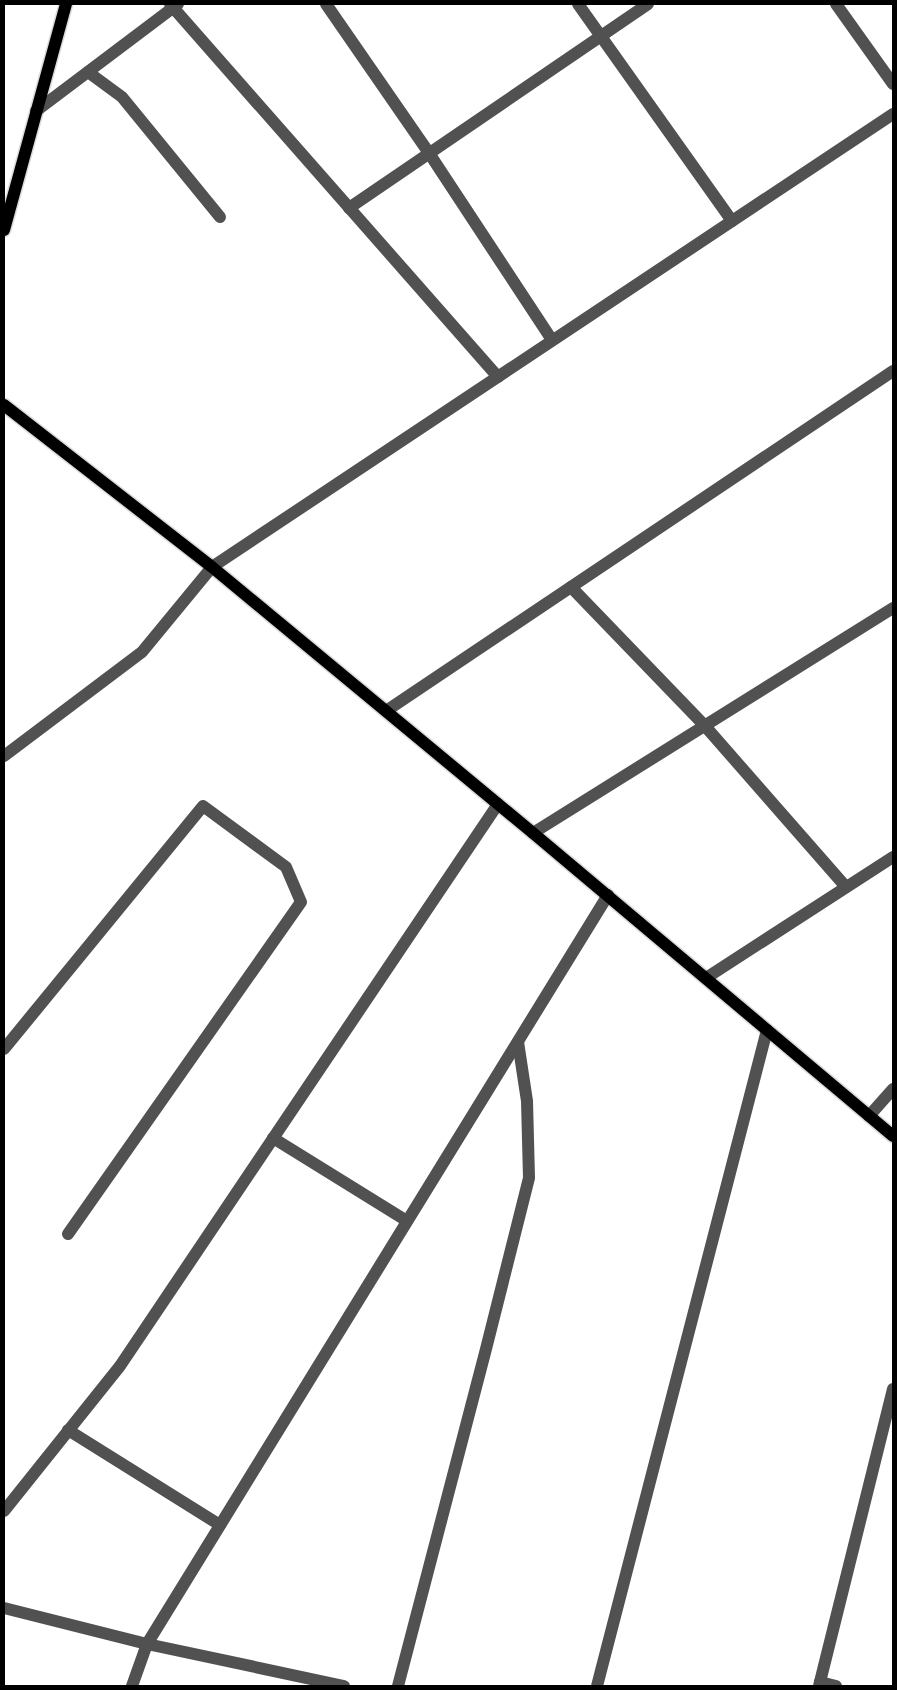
<svg xmlns="http://www.w3.org/2000/svg" width="897" height="1690" font-family="'Titillium Web',sans-serif">
<rect width="100%" height="100%" fill="#fff"/>
<g fill="none" stroke-linecap="round" stroke-linejoin="round">
<defs>
<g id="major">
<path d="M4 230 66 4"/>
<path d="M4 405 212 567 533 833 893 1136"/>
</g>
</defs>
<!-- major casing -->
<use href="#major" stroke="#dbdbdb" stroke-width="15"/>
<!-- minor -->
<g stroke="#515151" stroke-width="12">
<path d="M170 4 498 377"/>
<path d="M326 4 429 153 552 340"/>
<path d="M578 4 732 221"/>
<path d="M836 4 893 84"/>
<path d="M88 72 122 97 220 217"/>
<path d="M36 111 178 4"/>
<path d="M349 208 648 4"/>
<path d="M571 587 705 726 846 887"/>
<path d="M386 711 893 371"/>
<path d="M4 756 142 652 212 567 893 114"/>
<path d="M533 833 893 608"/>
<path d="M706 978 893 857"/>
<path d="M4 1049 203 806 286 867 301 902 68 1234"/>
<path d="M869 1116 893 1089"/>
<path d="M273 1138 407 1221"/>
<path d="M68 1430 220 1525"/>
<path d="M4 1511 120 1366 498 804"/>
<path d="M4 1608 147 1644 344 1686"/>
<path d="M820 1682 836 1686"/>
<path d="M132 1686 147 1644 608 895"/>
<path d="M398 1686 486 1349 529 1178 527 1101 518 1042"/>
<path d="M597 1686 767 1030"/>
<path d="M819 1686 893 1389"/>
</g>
<!-- major -->
<use href="#major" stroke="#000" stroke-width="12"/>
</g>
<!-- border -->
<rect width="897" height="1690" fill="none" stroke="#000000" stroke-width="10"/>
</svg>
